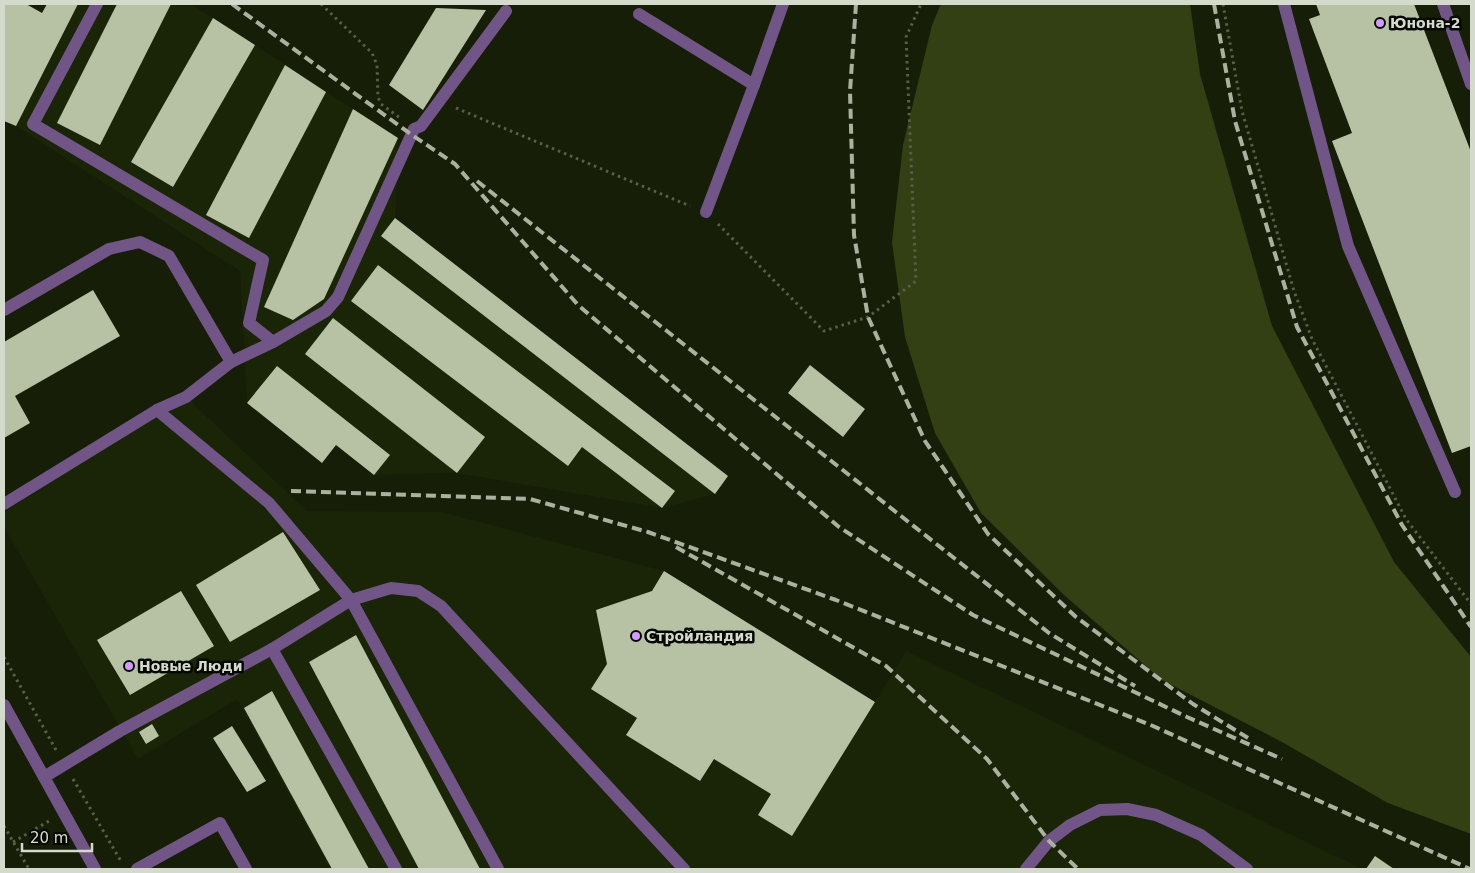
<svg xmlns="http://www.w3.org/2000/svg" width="1475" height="873" font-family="'DejaVu Sans',sans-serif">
<rect width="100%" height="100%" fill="#171e07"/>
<!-- built -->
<g fill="#1a2406">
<path d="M47 4H191L398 138 395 218 728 476 715 494 662 508 457 473 374 475 336 445 322 463 247 403 240 271 16 126 4 121V93Z"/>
<path d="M186 397 307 511 442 512 664 571 875 702 906 651 1363 869H330L237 699 138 759 4 527V512Z"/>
</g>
<!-- green -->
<path fill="#334014" d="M941 4H1190L1200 74 1272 326 1394 562 1471 657V834L1388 803 1282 742 1162 680 1064 595 981 513 935 433 905 337 892 242 903 145 932 25Z"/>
<!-- building -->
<g fill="#b7c2a5">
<path d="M4 4H26L42 13 47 4H78L16 126 4 121Z"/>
<path d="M117 4H171L100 145 57 123Z"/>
<path d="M1316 4H1414L1471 152V446L1452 453 1332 141 1352 133 1309 19 1320 15Z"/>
<path d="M436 8 486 10 423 110 389 85Z"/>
<path d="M213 18 255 45 173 187 131 162Z"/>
<path d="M285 65 326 92 249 238 206 215Z"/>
<path d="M353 109 398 138 324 299 293 320 264 307Z"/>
<path d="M395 218 728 476 715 494 381 236Z"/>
<path d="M378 265 675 491 662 508 582 447 568 466 351 301Z"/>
<path d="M93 290 120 336 15 396 30 423 4 438V342Z"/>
<path d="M333 318 485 437 457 473 305 354Z"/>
<path d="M810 365 865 409 843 437 788 393Z"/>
<path d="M277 366 390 455 374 475 336 445 322 463 247 403Z"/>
<path d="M283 532 320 590 230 642 196 585Z"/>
<path d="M664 571 875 702 792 836 758 815 771 794 714 759 700 781 626 735 637 718 591 689 607 664 596 610 652 591Z"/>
<path d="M181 591 214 646 130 695 97 640Z"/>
<path d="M356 635 480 869H419L309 662Z"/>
<path d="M272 691 369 869H332L244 708Z"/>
<path d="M152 724 159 736 146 744 139 732Z"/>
<path d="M232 726 266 781 247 792 213 738Z"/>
<path d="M1375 856 1394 869H1366Z"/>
</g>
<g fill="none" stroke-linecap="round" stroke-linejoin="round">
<!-- path -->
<g stroke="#575e4a" stroke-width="3" stroke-dasharray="2.5 4" stroke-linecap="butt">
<path d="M321 4 372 53 377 65 378 97 381 104 400 118"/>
<path d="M1223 4 1242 111 1294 291 1312 339 1406 519 1471 604"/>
<path d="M456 108 690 206"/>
<path d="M718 224 824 331 868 317 916 281 906 37 921 4"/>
<path d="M4 657 56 750"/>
<path d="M73 779 122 863"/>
<path d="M4 826 29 869"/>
<path d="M13 842 49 821"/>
</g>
<!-- minor -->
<g stroke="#715586" stroke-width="12">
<path d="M97 4 33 124 263 260 249 323 273 342"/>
<path d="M1284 4 1348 246 1455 492"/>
<path d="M1443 4 1471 84"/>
<path d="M639 14 754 85"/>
<path d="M706 212 754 85 783 4"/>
<path d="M4 310 109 249 140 242 169 256 231 362"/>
<path d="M157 410 269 503 351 600 498 869"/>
<path d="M4 504 157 410 186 397 231 362 273 342 326 311 338 297 414 129 421 126 506 11"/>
<path d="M272 649 396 869"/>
<path d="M4 705 95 869"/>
<path d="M44 777 120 731 272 649 351 600 391 588 418 591 441 606 684 869"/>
<path d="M137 869 220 823 246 869"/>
<path d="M1026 869 1049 841 1070 825 1100 810 1127 809 1156 815 1201 835 1247 869"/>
</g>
<!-- rail -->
<g stroke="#abb1a1" stroke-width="4" stroke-dasharray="10 5" stroke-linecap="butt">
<path d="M232 4 412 135 455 164 578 305 839 527 973 615 1187 717 1282 759"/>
<path d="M856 4 850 91 854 235 868 317 925 441 988 534 1076 617 1193 704 1248 738"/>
<path d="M1214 4 1235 121 1297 327 1402 525 1471 627"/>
<path d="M477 181 1049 633 1135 686"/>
<path d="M291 491 530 499 648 532 836 600 1153 726 1470 869"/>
<path d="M676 547 886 666 987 759 1049 841 1078 869"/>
</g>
</g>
<!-- markers -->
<g fill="#d39cfc" stroke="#050701" stroke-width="2">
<circle cx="1380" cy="23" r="5"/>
<circle cx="636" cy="636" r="5"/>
<circle cx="129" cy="666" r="5"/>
</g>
<g text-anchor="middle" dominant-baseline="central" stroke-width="5" stroke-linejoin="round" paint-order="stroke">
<!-- poi labels -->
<g font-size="14" font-weight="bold" fill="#d5dbcc" stroke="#050701" text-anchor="start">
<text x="1390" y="23">Юнона-2</text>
<text x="646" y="636">Стройландия</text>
<text x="139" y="666">Новые Люди</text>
</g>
</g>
<!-- border -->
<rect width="1475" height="873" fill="none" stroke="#d5dbcc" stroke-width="10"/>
<!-- scale -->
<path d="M22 843v8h70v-8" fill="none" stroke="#d5dbcc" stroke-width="2.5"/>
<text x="30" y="843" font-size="15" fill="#d5dbcc" stroke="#050701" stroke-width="4" paint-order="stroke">20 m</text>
</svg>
